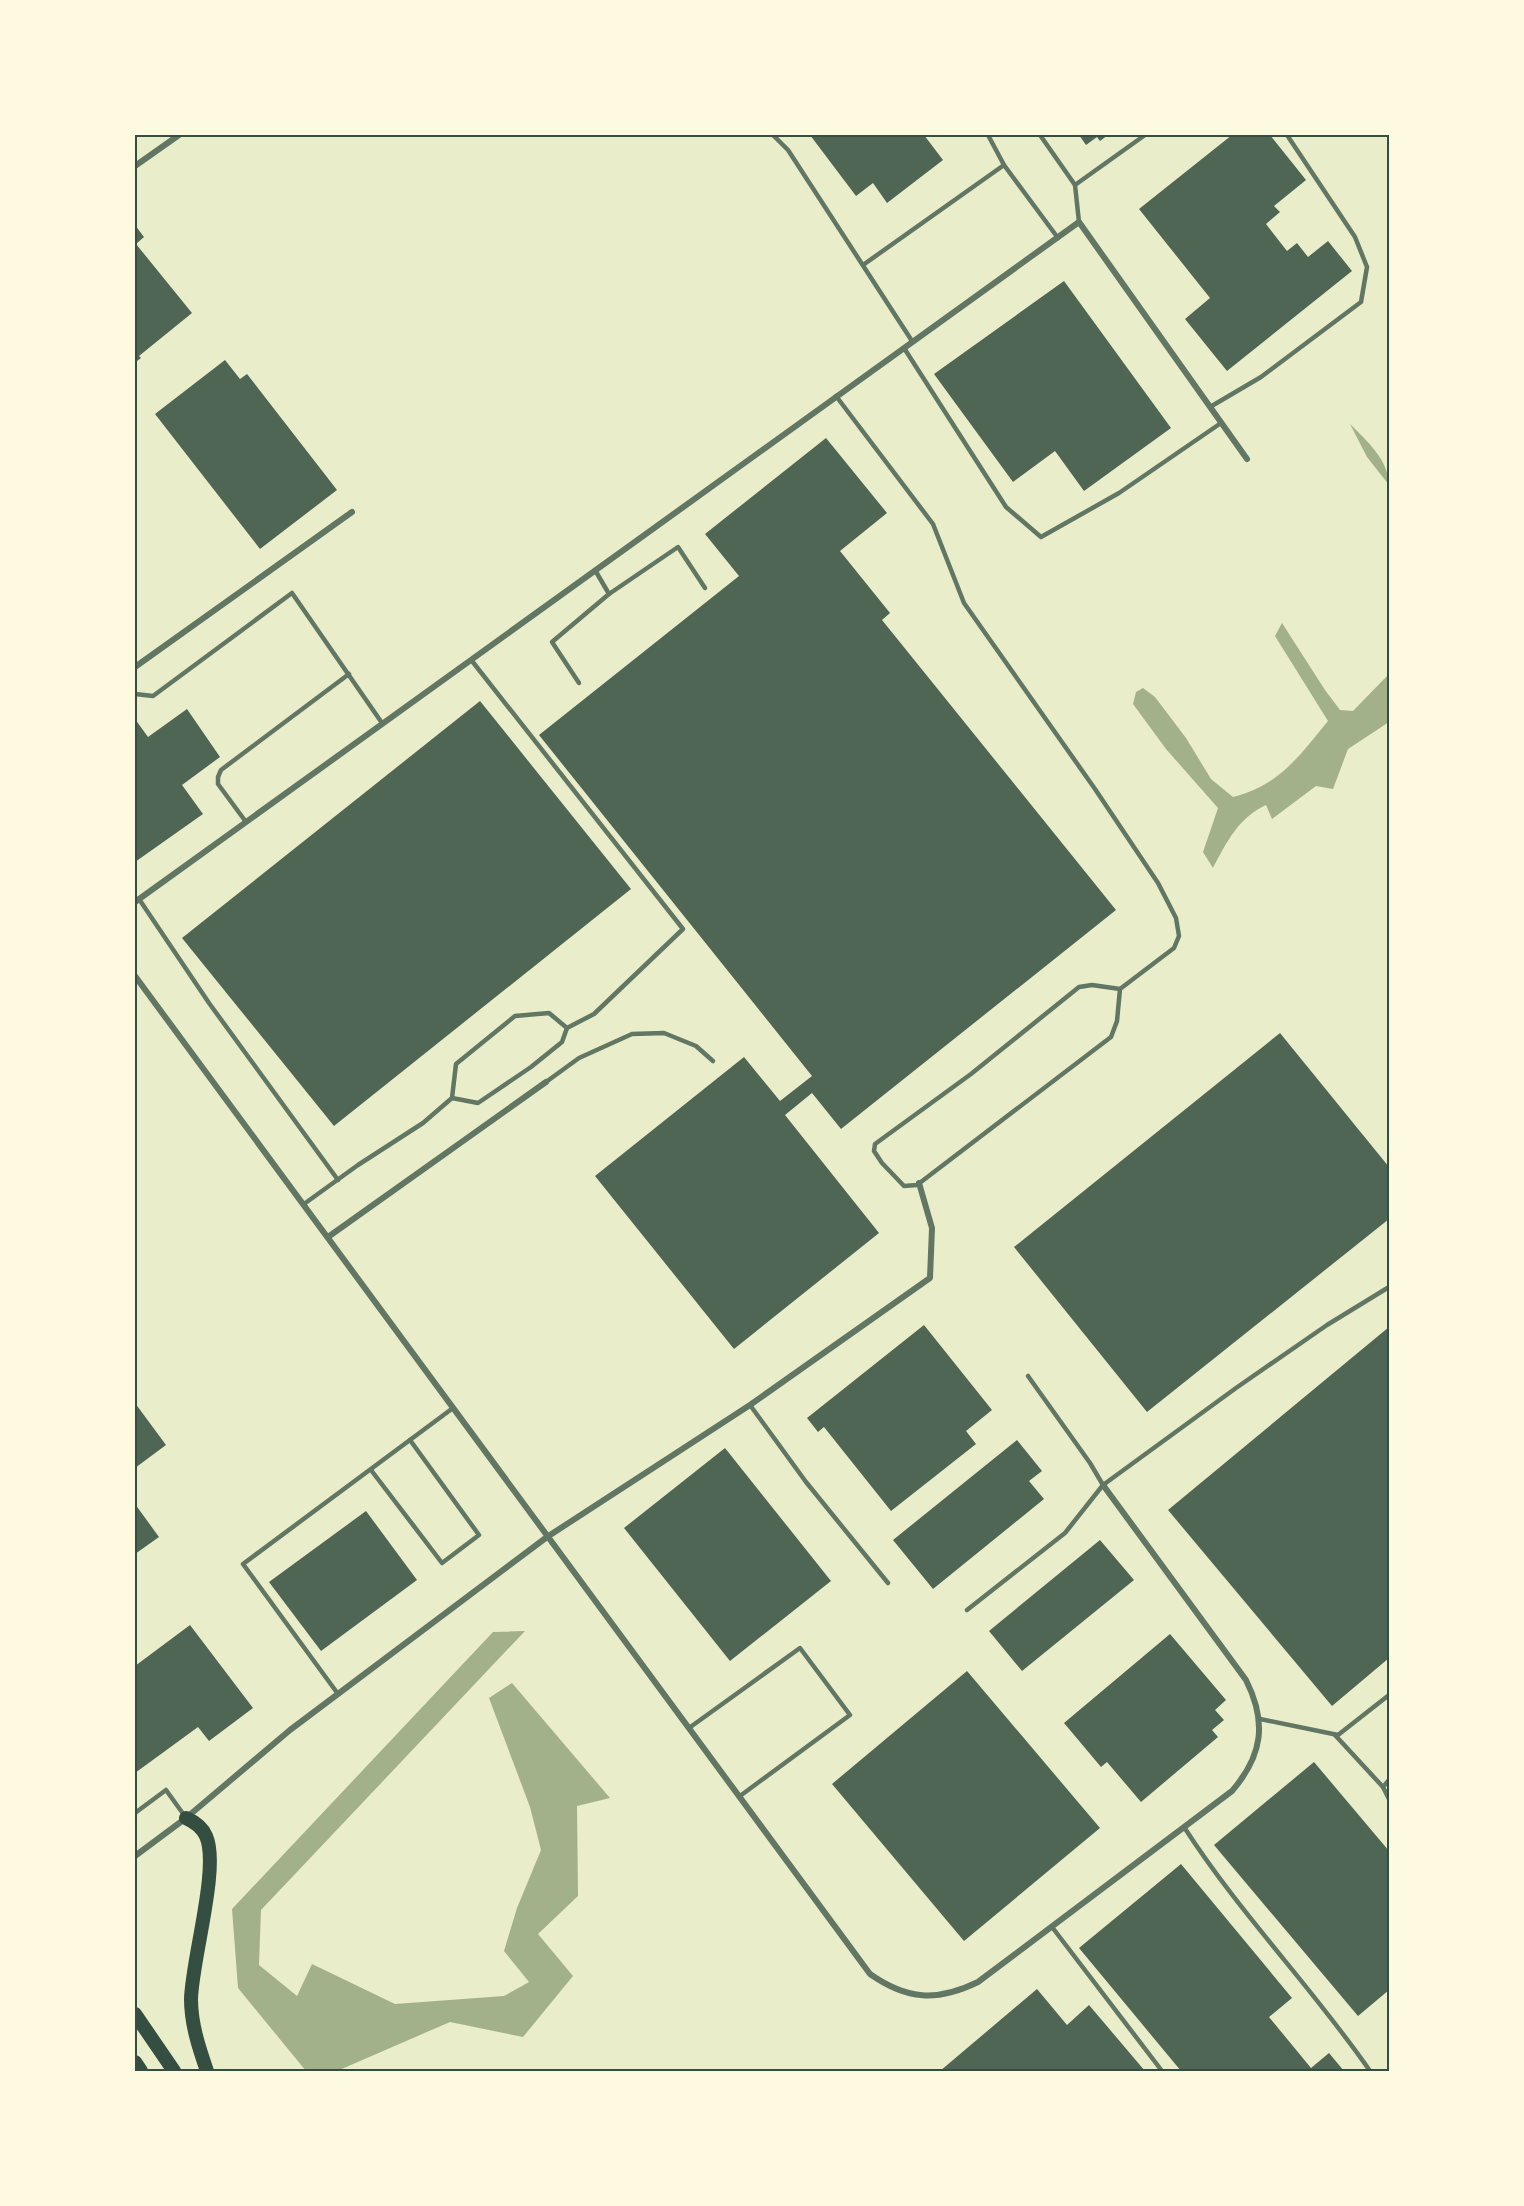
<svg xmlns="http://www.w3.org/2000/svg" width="1524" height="2206" font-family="Manrope,sans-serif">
<rect width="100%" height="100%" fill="#e9edc9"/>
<!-- water -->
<g fill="#a3b18a">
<path d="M1350 424C1366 440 1389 460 1389 485L1367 457Z"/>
<path d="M1282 623 1325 690 1340 710 1353 711 1389 674V722L1348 749 1333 789 1316 786 1272 819 1266 805C1239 817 1226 843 1213 868L1203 852 1218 808 1166 749 1133 704 1136 692 1143 688 1155 697 1186 738 1211 779 1233 797C1279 786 1300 755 1328 721L1275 636Z"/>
<path d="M525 1631 261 1910 259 1965 297 1996 312 1964 395 2004 504 1996 529 1982 504 1951 517 1908 541 1850 530 1807 489 1698 512 1683 610 1798 577 1806 578 1896 538 1934 573 1976 523 2037 450 2022 337 2071H306L238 1988 232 1909 493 1632Z"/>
</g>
<!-- building -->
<g fill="#4f6655">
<path d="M810 135H924L943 160 887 203 873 183 856 196Z"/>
<path d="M1079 135H1108L1100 141 1097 137 1086 145Z"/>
<path d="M1232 135H1270L1306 180 1274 206 1280 212 1266 224 1287 251 1297 243 1308 257 1328 241 1352 271 1227 371 1185 319 1210 298 1139 209Z"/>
<path d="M135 225 144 237 136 244 192 313 139 356 141 358 137 361 135 358Z"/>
<path d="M1064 281 1171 428 1084 491 1055 451 1013 482 934 374Z"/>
<path d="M225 360 240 379 247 374 337 490 260 549 155 414Z"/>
<path d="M826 438 887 513 840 551 890 613 882 620 1116 910 841 1129 812 1093 785 1115 879 1233 734 1349 595 1176 744 1057 780 1101 812 1076 539 735 739 576 705 534Z"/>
<path d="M480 701 631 889 334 1126 182 938Z"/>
<path d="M187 709 220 757 182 785 203 814 135 862V719L148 737Z"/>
<path d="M1280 1033 1389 1167V1219L1147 1412 1014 1247Z"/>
<path d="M924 1325 992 1410 966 1431 976 1444 891 1511 824 1427 818 1432 807 1418Z"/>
<path d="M1389 1327V1658L1332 1706 1168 1510Z"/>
<path d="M135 1403 166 1445 135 1468Z"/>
<path d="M1017 1440 1042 1471 1029 1481 1044 1499 933 1589 893 1540Z"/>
<path d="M725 1448 831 1581 730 1661 624 1528Z"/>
<path d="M135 1504 159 1537 135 1554Z"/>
<path d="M366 1511 417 1580 321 1651 269 1582Z"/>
<path d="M1100 1540 1134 1580 1022 1671 989 1631Z"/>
<path d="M190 1625 253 1708 209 1741 198 1727 135 1773V1666Z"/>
<path d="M1170 1634 1226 1700 1215 1710 1224 1720 1212 1730 1218 1737 1141 1802 1107 1762 1101 1767 1064 1723Z"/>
<path d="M967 1671 1100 1828 964 1941 832 1784Z"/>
<path d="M1314 1762 1389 1851V1990L1358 2016 1214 1845Z"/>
<path d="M1181 1864 1292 1998 1269 2017 1311 2068 1329 2053 1344 2071H1181L1079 1948Z"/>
<path d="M1037 1989 1067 2025 1089 2005 1145 2071H940Z"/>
</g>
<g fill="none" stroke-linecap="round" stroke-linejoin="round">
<!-- service -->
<g stroke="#617663" stroke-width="4.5">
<path d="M773 135 788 150 912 341"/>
<path d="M988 135 1004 165"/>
<path d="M1040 135 1075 185 1145 135"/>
<path d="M1075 185 1079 222"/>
<path d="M863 265 1004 165 1058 238"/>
<path d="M904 348 1006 507 1041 537 1119 493 1221 423"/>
<path d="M836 396 933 524 964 603 1095 789 1158 883 1176 918 1179 936 1174 948 1120 989 1117 1021 1111 1037 917 1185 904 1186 882 1163 874 1151 875 1144 971 1074 1079 987 1092 985 1120 989"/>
<path d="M1210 407 1261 377 1361 302 1367 267 1355 237 1287 135"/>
<path d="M595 570 609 594"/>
<path d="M579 683 552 642 609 594 678 547 705 588"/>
<path d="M135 694 153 696 292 593 382 723"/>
<path d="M246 822 218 784V777L221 770 349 674"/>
<path d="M139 899 209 1003 338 1180"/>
<path d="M546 1082 579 1058 632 1034 664 1033 696 1046 713 1061"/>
<path d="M452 1098 478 1103 531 1067 562 1042 567 1028 594 1014 683 929 472 661"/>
<path d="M304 1204 358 1165 423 1123 452 1098 456 1064 515 1016 549 1013 567 1028"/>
<path d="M1028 1376 1090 1463 1103 1485"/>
<path d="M750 1405 806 1482 888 1583"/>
<path d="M371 1470 442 1563 479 1535 410 1440"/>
<path d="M967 1610 1065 1533 1103 1485 1236 1388 1327 1325 1389 1287"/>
<path d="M338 1694 243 1564 453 1408"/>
<path d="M1260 1719 1338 1735 1389 1695"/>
<path d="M689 1728 800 1648 850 1715 740 1796"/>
<path d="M1335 1735 1383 1787"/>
<path d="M1389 1780 1383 1787 1389 1799"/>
<path d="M135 1813 166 1790 184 1815"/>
<path d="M1184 1827C1240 1914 1312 1987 1370 2071"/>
<path d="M1052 1927 1162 2071"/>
</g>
<!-- minor -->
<g stroke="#617663" stroke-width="6">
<path d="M135 166 179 135"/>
<path d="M135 667 352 512"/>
<path d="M135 902 1079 222 1247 459"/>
<path d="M135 976 870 1974C907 2000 937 2002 978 1982L1232 1791C1263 1755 1267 1722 1246 1680L1103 1485"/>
<path d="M328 1237 546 1082"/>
<path d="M135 1856 186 1818 290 1730 547 1537 750 1405 930 1278 932 1228 919 1183"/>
</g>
<!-- primary -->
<g stroke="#344e41" stroke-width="14">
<path d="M186 1818C195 1822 202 1827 206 1836 220 1867 192 1959 191 1999 191 2024 199 2048 207 2071"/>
<path d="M135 2014 174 2071"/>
<path d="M135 2062 141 2071"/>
</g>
</g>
<!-- border -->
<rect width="1524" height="2206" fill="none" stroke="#fefae0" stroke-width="273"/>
<rect x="136" y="136" width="1252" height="1934" fill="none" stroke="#344e41" stroke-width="2"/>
</svg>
